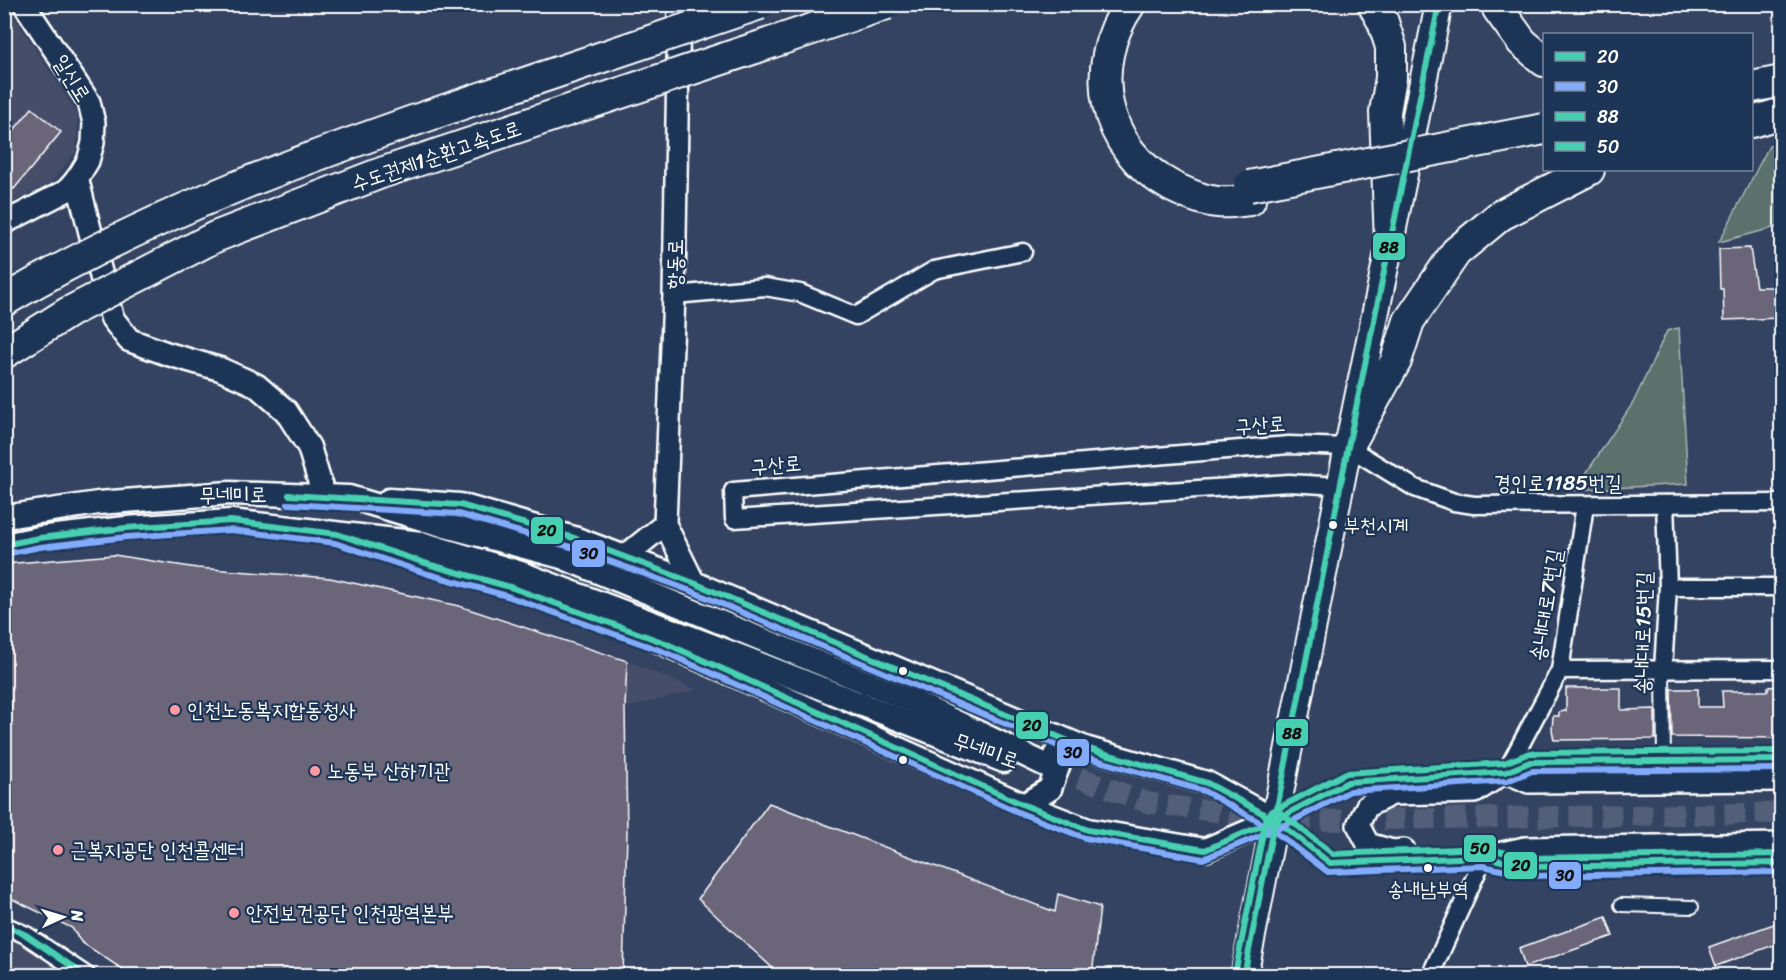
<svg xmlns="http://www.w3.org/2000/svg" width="1786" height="980" font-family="Sriracha,'Poor Story',sans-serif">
<rect width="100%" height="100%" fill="#344361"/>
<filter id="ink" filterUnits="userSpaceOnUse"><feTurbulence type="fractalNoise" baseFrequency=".0167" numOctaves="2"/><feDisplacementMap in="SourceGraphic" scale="12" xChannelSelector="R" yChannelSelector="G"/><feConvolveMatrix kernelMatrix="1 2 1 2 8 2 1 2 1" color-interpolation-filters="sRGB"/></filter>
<g filter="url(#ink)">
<!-- built -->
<g fill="#444d68">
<path d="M6 4 78 115 76 151 52 182 5 206 4 5Z"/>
<path d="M627 661 697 690 625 708Z"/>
<path d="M4 933 21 941 71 975H5Z"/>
</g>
<!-- green -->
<g fill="#5c716c" stroke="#aeb8b6" stroke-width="1.5">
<path d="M1781 142V226L1719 242 1769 146Z"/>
<path d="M1679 328 1688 484 1575 490 1633 403 1667 331Z"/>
</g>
<!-- building -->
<g fill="#6b6579" stroke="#fff" stroke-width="1.5">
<path d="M32 108 61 132 14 189 4 182V142Z"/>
<path d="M1750 248 1756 287H1782V318L1724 320 1723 289H1720L1719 249Z"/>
<path d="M114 555 197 568 330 578 459 606 627 661 625 708 627 833 623 975H131L81 942 72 928 4 895V564Z"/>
<path d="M1782 686V738L1672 737 1671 689H1698V707H1723L1722 691H1768V687Z"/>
<path d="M1566 688H1621V710L1655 709V739L1554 740 1552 730 1553 716H1559V712L1566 711Z"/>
<path d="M769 803 1055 912 1058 894 1100 907 1092 975H780L698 899Z"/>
<path d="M1606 917 1613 936 1525 967 1519 948Z"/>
<path d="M1782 921V942L1716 966 1709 947Z"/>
</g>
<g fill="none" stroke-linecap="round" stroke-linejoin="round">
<!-- tertiary-tunnel -->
<path stroke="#525f79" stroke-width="21" stroke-dasharray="21 10" stroke-linecap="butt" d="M1050 767 1149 803 1289 821 1782 813"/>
<defs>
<g id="pedestrian">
<path d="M1663 670 1664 762"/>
<path d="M1621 905 1692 907"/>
</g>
<g id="minor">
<path d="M674 295 765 287 800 293 856 316 934 270 1023 252"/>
<path d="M1340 486 1289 483 734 519 733 491 1289 445 1348 447 1415 488 1454 502 1474 505 1782 503"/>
<path d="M1668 587H1782"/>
<path d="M1560 670 1782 669"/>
<path d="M1663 670 1668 587 1665 504"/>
<path d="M1506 772 1560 670 1585 505"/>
<path d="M4 925 26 935 87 976"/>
<path d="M1430 976 1484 857"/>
</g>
<g id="tertiary">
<path d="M679 4 674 295 665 524 694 583"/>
<path d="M4 223 66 191 77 179 88 161 93 143 94 123 89 102 24 4"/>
<path d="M624 557 665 524"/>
<path d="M1782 760 1530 762 1506 772 1348 782 1275 820 1330 863 1484 857 1525 848 1782 844"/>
<path d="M1506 772 1529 782 1782 780"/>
<path d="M1404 850 1393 851 1368 844 1358 825 1367 806 1392 794 1475 792 1505 772"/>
<path d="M1493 859 1529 867 1782 863"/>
</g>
<g id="secondary">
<path d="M77 179 112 318 129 340 168 354 220 369 256 385 286 411 309 447 324 496"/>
<path d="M389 500 460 505 574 538 694 583 1085 748 1207 783 1275 820"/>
<path d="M4 517 98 503 229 493 349 497 442 525 562 557 914 702 1050 767"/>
<path d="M4 545 39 538 126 528 231 521 421 543 521 573 745 658 1004 761"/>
<path d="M377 547 510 587 602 620"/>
<path d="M658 641 1024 805 1088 830 1205 850 1275 820"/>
<path d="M1024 805 1050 789 1059 764 1056 754"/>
</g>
<path id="primary" d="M1244 976 1348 447 1439 4"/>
<g id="motorway">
<path d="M1130 4C1086 67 1102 149 1171 186 1185 193 1202 201 1218 202 1229 203 1240 201 1250 200"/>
<path d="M1373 4 1383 22 1391 47V78L1385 112 1390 243"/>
<path d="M1497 4 1498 9 1522 42 1544 61"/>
<path d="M1752 87 1782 81"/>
<path d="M1752 122 1782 113"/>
<path d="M1348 447 1396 361 1409 321 1456 252 1501 215 1589 170"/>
</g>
</defs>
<!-- pedestrian casing -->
<use href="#pedestrian" stroke="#fff" stroke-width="16"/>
<!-- minor casing -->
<use href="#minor" stroke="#fff" stroke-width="21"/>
<!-- tertiary casing -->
<use href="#tertiary" stroke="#fff" stroke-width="26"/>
<!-- secondary casing -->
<use href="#secondary" stroke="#fff" stroke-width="27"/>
<!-- primary casing -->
<use href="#primary" stroke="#fff" stroke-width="30"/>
<!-- motorway casing -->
<use href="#motorway" stroke="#fff" stroke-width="34"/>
<!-- pedestrian -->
<use href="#pedestrian" stroke="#1d3557" stroke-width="12"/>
<!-- minor -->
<use href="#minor" stroke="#1d3557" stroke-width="16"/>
<!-- tertiary -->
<use href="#tertiary" stroke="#1d3557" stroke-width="21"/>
<!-- secondary -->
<use href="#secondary" stroke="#1d3557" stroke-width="22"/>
<!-- primary -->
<use href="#primary" stroke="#1d3557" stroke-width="26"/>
<!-- motorway -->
<use href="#motorway" stroke="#1d3557" stroke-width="30"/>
<defs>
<g id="motorway-bridge">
<path d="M1249 186 1544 129"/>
<path d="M4 301C152 212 317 153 480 98 573 67 666 36 760 4"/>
<path d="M4 353 69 312 215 237 381 173 887 4"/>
</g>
</defs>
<!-- motorway-bridge casing -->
<use href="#motorway-bridge" stroke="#fff" stroke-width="34" stroke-linecap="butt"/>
<!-- motorway-bridge -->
<use href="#motorway-bridge" stroke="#1d3557" stroke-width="30"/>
<defs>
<g id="bus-1">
<path d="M289 495 460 505 574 538 694 583 1085 748 1207 783 1275 820 1330 863 1484 857 1529 867 1782 863"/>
<path d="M4 545 39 538 126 528 231 521 337 534 431 565 510 587 665 643 1024 805 1088 830 1205 850 1275 820 1348 782 1506 772 1530 762 1782 760"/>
<path d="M4 925 26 935 86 976"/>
</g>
<g id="bus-2">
<path d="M288 504 458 514 571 547 691 591 1082 756 1204 791 1270 828 1328 872 1483 866 1529 876 1782 872"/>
<path d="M6 554 40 547 127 537 231 530 335 543 428 574 507 596 662 651 1020 813 1085 838 1203 859 1279 828 1350 791 1507 781 1532 771 1782 769"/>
</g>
<path id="bus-3" d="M1244 976 1348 447 1439 4"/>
<g id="bus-4">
<path d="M1271 812 1346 773 1504 763 1530 753 1782 751"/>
<path d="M1281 813 1333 854 1484 848 1530 858 1782 854"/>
<path d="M1235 974 1266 818"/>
</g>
</defs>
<!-- bus-1 casing -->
<use href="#bus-1" stroke="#1d3557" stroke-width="10"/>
<!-- bus-2 casing -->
<use href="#bus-2" stroke="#1d3557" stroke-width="10"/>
<!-- bus-3 casing -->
<use href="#bus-3" stroke="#1d3557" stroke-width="10"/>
<!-- bus-4 casing -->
<use href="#bus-4" stroke="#1d3557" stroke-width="10"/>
<!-- bus-1 -->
<use href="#bus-1" stroke="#46d0b1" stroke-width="6"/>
<!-- bus-2 -->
<use href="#bus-2" stroke="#82abfc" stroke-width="6"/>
<!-- bus-3 -->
<use href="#bus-3" stroke="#46d0b1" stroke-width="6"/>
<!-- bus-4 -->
<use href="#bus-4" stroke="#46d0b1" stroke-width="6"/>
</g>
</g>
<!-- markers -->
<g fill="#fff" stroke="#1d3557" stroke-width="2">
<circle cx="1333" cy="525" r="5"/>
<circle cx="903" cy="671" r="5"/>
<circle cx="903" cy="760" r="5"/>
<circle cx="1428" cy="868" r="5"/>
</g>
<g fill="#ff9aa2" stroke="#1d3557" stroke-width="2">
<circle cx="175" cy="710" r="6"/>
<circle cx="315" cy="771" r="6"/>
<circle cx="58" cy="850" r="6"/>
<circle cx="234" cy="913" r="6"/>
</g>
<g text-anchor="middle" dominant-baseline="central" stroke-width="4.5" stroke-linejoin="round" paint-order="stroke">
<!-- bus labels -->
<g font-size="20" fill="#fff" stroke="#1d3557" text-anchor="start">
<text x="1344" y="525">부천시계</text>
<text x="1428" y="889" text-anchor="middle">송내남부역</text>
</g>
<!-- street labels -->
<g font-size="21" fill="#fff" stroke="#1d3557">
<text transform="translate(72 78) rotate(58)">일신로</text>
<text transform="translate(436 156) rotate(-19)">수도권제1순환고속도로</text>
<text transform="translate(675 264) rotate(-89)">항동로</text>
<text transform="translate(1260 425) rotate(-4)">구산로</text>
<text transform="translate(776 465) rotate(-5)">구산로</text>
<text x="1558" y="483">경인로1185번길</text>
<text transform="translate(233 495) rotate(-1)">무네미로</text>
<text transform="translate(1546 605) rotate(-81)">송내대로7번길</text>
<text transform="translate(1643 633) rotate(-89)">송내대로15번길</text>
<text transform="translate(986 751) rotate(19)">무네미로</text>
</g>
<!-- poi labels -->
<g font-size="21" fill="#fff" stroke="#1d3557" text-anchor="start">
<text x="187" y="710">인천노동복지합동청사</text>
<text x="327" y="771">노동부 산하기관</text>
<text x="70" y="850">근복지공단 인천콜센터</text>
<text x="246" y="913">안전보건공단 인천광역본부</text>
</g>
</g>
<g stroke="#1d3557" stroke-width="2">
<rect x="1372" y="232" width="34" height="29" rx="6" fill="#46d0b1"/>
<rect x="530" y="516" width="34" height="29" rx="6" fill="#46d0b1"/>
<rect x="571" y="539" width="35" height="29" rx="6" fill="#82abfc"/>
<rect x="1015" y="711" width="34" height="29" rx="6" fill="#46d0b1"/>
<rect x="1275" y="718" width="34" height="29" rx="6" fill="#46d0b1"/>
<rect x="1056" y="738" width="34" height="29" rx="6" fill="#82abfc"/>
<rect x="1463" y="834" width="34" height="29" rx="6" fill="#46d0b1"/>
<rect x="1503" y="851" width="35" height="29" rx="6" fill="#46d0b1"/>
<rect x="1548" y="861" width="34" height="29" rx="6" fill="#82abfc"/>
</g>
<g font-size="16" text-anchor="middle" font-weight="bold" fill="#111">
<text x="1389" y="253">88</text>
<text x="547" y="536">20</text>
<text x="589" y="559">30</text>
<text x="1032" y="731">20</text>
<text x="1292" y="739">88</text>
<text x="1073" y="758">30</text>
<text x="1480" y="854">50</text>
<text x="1521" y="871">20</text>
<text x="1565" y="881">30</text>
</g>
<!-- margin -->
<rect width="1786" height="980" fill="none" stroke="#1d3557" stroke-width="24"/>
<rect x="12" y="12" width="1762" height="956" fill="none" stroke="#fff" stroke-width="2" filter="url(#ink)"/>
<!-- legend -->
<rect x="1543" y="33" width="210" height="138" fill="#1d3557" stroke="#77869a" stroke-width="1.5"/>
<rect x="1555" y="52" width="30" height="9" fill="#46d0b1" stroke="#77869a" stroke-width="1.5"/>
<text x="1597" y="63" font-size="18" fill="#ffffff">20</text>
<rect x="1555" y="82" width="30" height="9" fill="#82abfc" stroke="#77869a" stroke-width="1.5"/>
<text x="1597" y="93" font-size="18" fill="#ffffff">30</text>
<rect x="1555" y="112" width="30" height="9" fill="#46d0b1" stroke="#77869a" stroke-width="1.5"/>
<text x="1597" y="123" font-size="18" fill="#ffffff">88</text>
<rect x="1555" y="142" width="30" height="9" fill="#46d0b1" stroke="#77869a" stroke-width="1.5"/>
<text x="1597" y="153" font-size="18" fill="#ffffff">50</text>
<!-- north arrow -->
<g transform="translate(63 917) rotate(86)" stroke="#1d3557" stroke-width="4.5" paint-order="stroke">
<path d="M0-4.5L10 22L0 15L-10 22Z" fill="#ffffff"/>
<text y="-9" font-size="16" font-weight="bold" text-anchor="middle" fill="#ffffff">N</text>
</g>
</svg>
